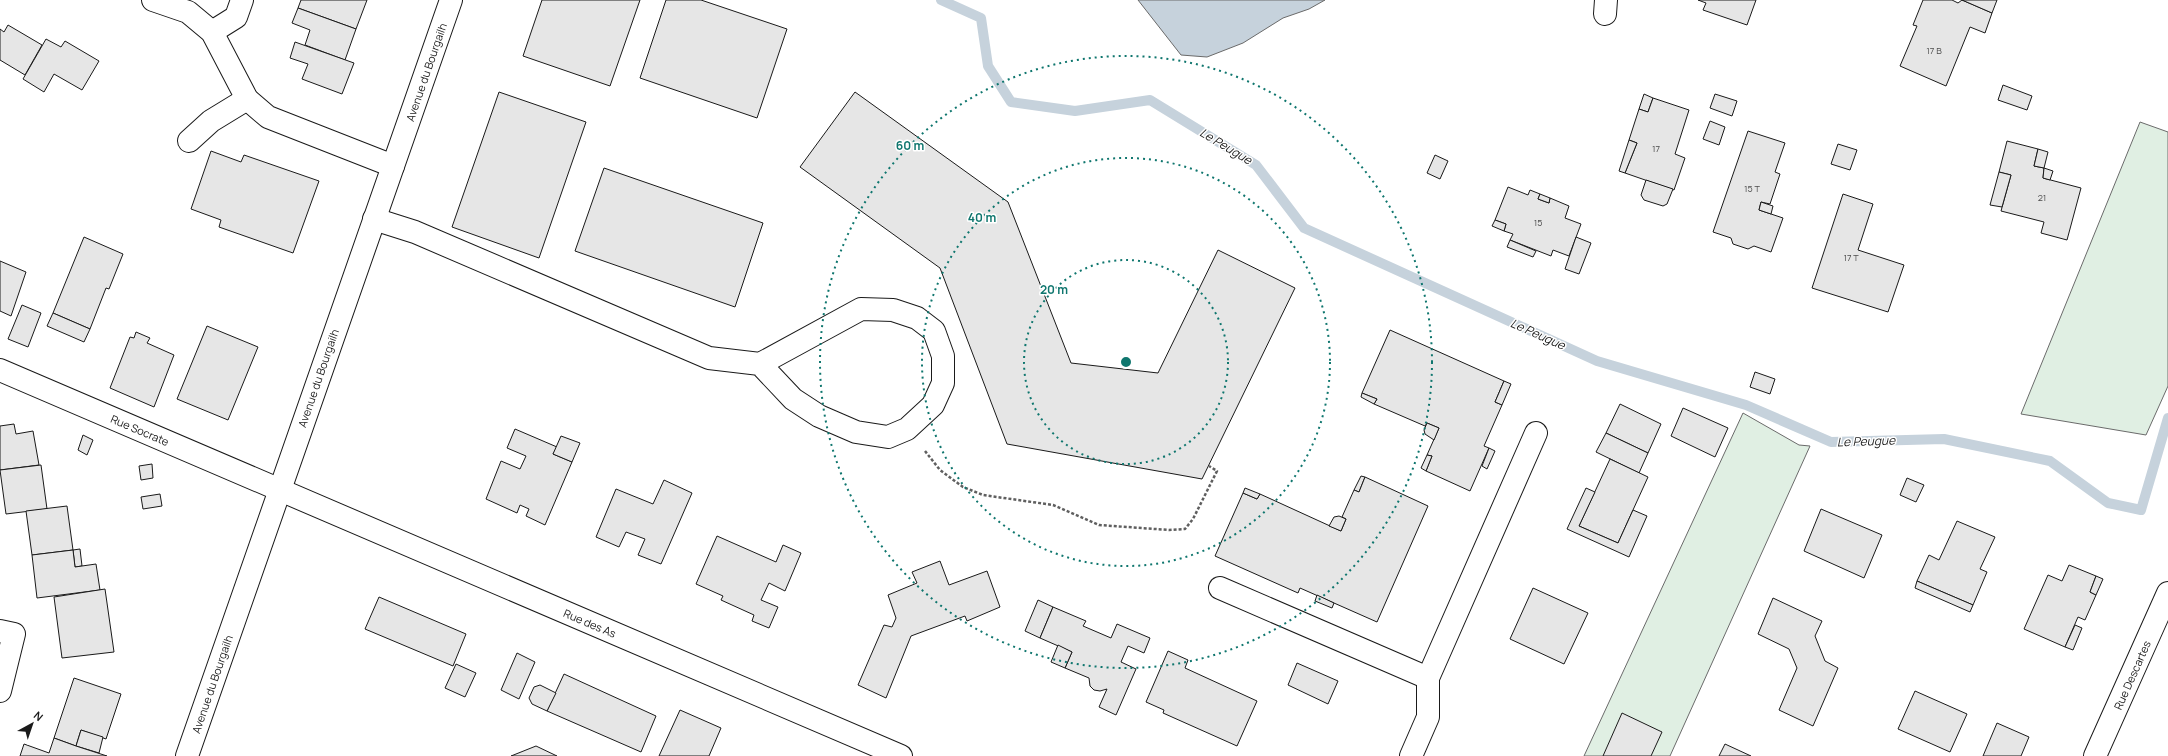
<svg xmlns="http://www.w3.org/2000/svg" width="2168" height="756" font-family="Manrope,sans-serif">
<rect width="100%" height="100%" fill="#fff"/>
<!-- green -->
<g fill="#e0efe3" stroke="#6a6a6a">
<path d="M2140 122 2168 132V386L2146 435 2021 414Z"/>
<path d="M1743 413 1799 445 1810 446 1670 756H1584Z"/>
</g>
<!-- water -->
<path fill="#c6d2dc" stroke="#6a6a6a" d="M1138 0H1325L1309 9 1283 18 1243 43 1207 57 1181 55Z"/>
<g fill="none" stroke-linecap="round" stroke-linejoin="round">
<!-- stream -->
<path stroke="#c6d2dc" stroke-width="10" d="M941 0 981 18 988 66 1011 102 1075 111 1150 100 1256 165 1304 228 1597 361 1746 405 1831 442 1944 439 2050 461 2108 503 2141 510 2168 418"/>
</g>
<!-- building -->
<g fill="#e6e6e6" stroke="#1a1a1a">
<path d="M301 0H367L356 29 298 8Z"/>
<path d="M542 0H640L610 86 523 56Z"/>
<path d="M666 0H701L787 29 757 118 640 78Z"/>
<path d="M1698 0H1756L1747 25 1703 10 1706 3Z"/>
<path d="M1923 0H1952L1958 3 1962 0 1992 13 1985 33 1970 27 1946 86 1900 66 1917 26 1913 25Z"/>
<path d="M1962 0H1997L1992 13Z"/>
<path d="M298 8 356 29 345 60 305 45 310 30 292 23Z"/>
<path d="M8 25 42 45 25 75 0 60V29L4 32Z"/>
<path d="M46 39 61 47 65 41 99 61 82 90 54 74 44 92 23 79Z"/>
<path d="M295 42 354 63 342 94 302 79 308 64 290 58Z"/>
<path d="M2003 85 2032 96 2027 110 1998 100Z"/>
<path d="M499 92 586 122 539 258 452 227Z"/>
<path d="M855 92 1008 202 1071 363 1158 373 1218 250 1295 288 1202 479 1007 444 940 268 800 167Z"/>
<path d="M1644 94 1653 98 1648 112 1639 109Z"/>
<path d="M1715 94 1737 101 1732 116 1710 108Z"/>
<path d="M1653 98 1689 110 1675 154 1685 158 1674 190 1625 173 1637 143 1629 140 1639 109 1648 112Z"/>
<path d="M1710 121 1725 127 1719 145 1703 139Z"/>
<path d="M1748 131 1785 143 1775 172 1780 174 1770 204 1761 202 1759 210 1783 218 1771 252 1754 246 1748 249 1733 244 1731 238 1713 232Z"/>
<path d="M1629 140 1637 143 1625 173 1619 171Z"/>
<path d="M2007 141 2038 149 2034 166 2044 168 2043 178 2081 188 2067 240 2041 233 2044 222 2001 211 2011 175 1999 172Z"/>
<path d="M1838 144 1857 150 1850 170 1831 164Z"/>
<path d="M2038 149 2048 152 2044 168 2034 166Z"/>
<path d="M211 151 241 162 244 155 319 181 293 253 219 227 221 220 191 209Z"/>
<path d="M1435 155 1448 161 1440 179 1427 173Z"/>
<path d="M604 168 763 223 735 307 575 251Z"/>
<path d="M2044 168 2053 171 2050 180 2043 178Z"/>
<path d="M1999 172 2011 175 2002 207 1990 205Z"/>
<path d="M1646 180 1673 189 1667 204 1663 206 1644 200 1641 195Z"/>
<path d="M1508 187 1528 195 1530 190 1540 194 1538 199 1549 203 1550 198 1569 206 1565 218 1581 224 1569 256 1553 250 1551 256 1510 240 1513 234 1504 231 1506 224 1495 220Z"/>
<path d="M1540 194 1550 198 1549 203 1538 199Z"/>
<path d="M1843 194 1873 204 1858 250 1904 265 1888 312 1812 288Z"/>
<path d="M1761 202 1773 206 1771 214 1759 210Z"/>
<path d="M1495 220 1506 224 1504 231 1492 226Z"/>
<path d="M84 237 123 254 109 289 106 288 90 329 53 313Z"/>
<path d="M1576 237 1591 243 1579 274 1565 269Z"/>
<path d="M1510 240 1536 251 1533 257 1507 247Z"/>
<path d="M0 261 26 272 11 316 0 311Z"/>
<path d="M22 305 41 313 28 347 8 339Z"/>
<path d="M53 313 90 329 84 342 47 326Z"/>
<path d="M207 326 258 347 228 420 177 399Z"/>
<path d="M1390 330 1504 381 1495 402 1502 405 1484 446 1489 448 1470 491 1426 471 1432 456 1427 455 1439 428 1427 423 1425 426 1374 404 1377 399 1362 393Z"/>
<path d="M136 332 150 338 147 343 174 355 154 407 110 388 130 337 134 338Z"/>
<path d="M1755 372 1775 379 1770 394 1750 387Z"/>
<path d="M1504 381 1511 384 1502 405 1495 402Z"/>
<path d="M1362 393 1377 399 1374 404 1361 397Z"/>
<path d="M1620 404 1661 424 1648 453 1606 433Z"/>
<path d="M1683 408 1728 428 1715 457 1671 436Z"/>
<path d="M1427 423 1439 428 1434 440 1425 434 1424 430Z"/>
<path d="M14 424 16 434 33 431 39 465 0 470V426Z"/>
<path d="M515 429 557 447 553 454 572 462 545 525 526 516 529 509 520 505 517 513 486 499 501 461 520 469 526 456 507 448Z"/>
<path d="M1606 433 1648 453 1639 473 1596 452Z"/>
<path d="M83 435 93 440 87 455 78 450Z"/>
<path d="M561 436 580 443 572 462 553 454Z"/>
<path d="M1489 448 1495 451 1487 469 1482 466Z"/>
<path d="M1427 455 1432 456 1426 471 1421 468Z"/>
<path d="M1610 459 1648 477 1618 543 1579 526Z"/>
<path d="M152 464 153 478 141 480 139 466Z"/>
<path d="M41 465 47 509 6 514 0 470Z"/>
<path d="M1361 476 1365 477 1359 492 1354 490Z"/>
<path d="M1365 477 1428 506 1377 622 1300 588 1298 593 1215 556 1243 493 1257 499 1260 494 1341 531 1346 519 1342 517 1354 490 1359 492Z"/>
<path d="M1907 478 1924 485 1916 502 1900 495Z"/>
<path d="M664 480 692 493 661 564 638 555 645 539 626 532 619 547 596 537 616 489 653 504Z"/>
<path d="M1245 488 1260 494 1257 499 1243 493Z"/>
<path d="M1586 488 1595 492 1579 526 1618 543 1633 510 1647 516 1629 557 1567 529Z"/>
<path d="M160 494 162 506 143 509 141 497Z"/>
<path d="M67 506 73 550 32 555 26 511Z"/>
<path d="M1821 509 1882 535 1864 578 1804 551Z"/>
<path d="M1339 516 1346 519 1341 531 1329 526 1334 517Z"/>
<path d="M1957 521 1995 537 1980 569 1987 572 1973 605 1917 581 1929 555 1939 560Z"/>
<path d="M717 536 776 562 783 545 801 553 785 591 769 583 761 600 778 607 769 628 752 621 754 615 721 600 723 596 696 584Z"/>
<path d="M80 549 82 566 75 567 73 550Z"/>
<path d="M73 550 75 567 96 564 100 590 37 598 32 555Z"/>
<path d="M940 561 949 585 987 571 1000 607 967 621 965 616 911 636 886 698 858 685 884 625 892 627 896 618 888 595 917 583 912 572Z"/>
<path d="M2069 565 2096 576 2090 592 2096 595 2085 620 2078 617 2065 647 2024 629 2048 575 2062 581Z"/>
<path d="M2096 576 2103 579 2096 595 2090 592Z"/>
<path d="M1917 581 1973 605 1970 612 1915 588Z"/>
<path d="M1533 588 1588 613 1564 664 1510 639Z"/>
<path d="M105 589 114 652 62 658 54 597Z"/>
<path d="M1317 595 1334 603 1332 608 1315 601Z"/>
<path d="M379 597 466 634 453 666 365 629Z"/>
<path d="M1773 598 1822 621 1815 636 1825 661 1838 668 1813 726 1779 710 1797 668 1789 649 1758 634Z"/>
<path d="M1038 600 1053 607 1040 638 1025 631Z"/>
<path d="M1053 607 1086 621 1083 626 1111 638 1117 624 1150 638 1144 653 1128 646 1121 662 1136 669 1116 715 1099 707 1107 689 1100 691 1094 690 1090 686 1089 678 1065 668 1072 652 1040 638Z"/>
<path d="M2075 625 2082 628 2073 650 2065 647Z"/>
<path d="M1058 645 1072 652 1065 668 1051 662Z"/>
<path d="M1168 651 1188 660 1185 668 1257 701 1237 746 1163 713 1164 710 1146 702Z"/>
<path d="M517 653 535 662 519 699 501 690Z"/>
<path d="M1297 663 1338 681 1328 704 1288 685Z"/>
<path d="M456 664 476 673 465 697 445 688Z"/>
<path d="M564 674 656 716 641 752 547 711Z"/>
<path d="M74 678 121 694 106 739 81 730 76 746 54 738Z"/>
<path d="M540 685 556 693 547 711 532 704 529 698 534 687Z"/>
<path d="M1915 691 1967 714 1950 752 1898 729Z"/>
<path d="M680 710 721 728 709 756H659Z"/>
<path d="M1622 713 1662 732 1651 756H1603Z"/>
<path d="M1997 723 2029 737 2021 756H1983Z"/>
<path d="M81 730 103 737 99 753 76 746Z"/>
<path d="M54 738 76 746 107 756H20L24 744 49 753Z"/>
<path d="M1725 744 1751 756H1719Z"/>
<path d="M536 746 557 756H511Z"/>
</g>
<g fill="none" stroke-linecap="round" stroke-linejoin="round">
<defs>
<g id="minor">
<path d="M153 0 188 12 212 32 247 99 268 117 393 166"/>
<path d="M1605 14 1606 0"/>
<path d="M212 32 236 17 242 0"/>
<path d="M189 141 211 121 247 99"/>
<path d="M374 219 415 232 709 358 760 364 861 309 893 310 917 318 934 331 943 356V383L933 405 907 429 888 437 856 432 819 416 793 399 760 364"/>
<path d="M0 370 901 756"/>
<path d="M1220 588 1428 678"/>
<path d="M0 631 14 634 0 691"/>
<path d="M1411 756 1428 717V678L1536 433"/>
<path d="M2095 756 2168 593"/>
</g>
<path id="major" d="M187 756 451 0"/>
</defs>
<!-- minor casing -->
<use href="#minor" stroke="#1a1a1a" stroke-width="24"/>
<!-- major casing -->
<use href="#major" stroke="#1a1a1a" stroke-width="24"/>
<!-- path -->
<path stroke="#5f5f5f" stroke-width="2.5" stroke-dasharray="3 2" stroke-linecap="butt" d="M925 451 940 470 963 487 983 495 1053 505 1099 525 1169 530 1185 529 1193 519 1217 471 1209 466"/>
<!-- minor -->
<use href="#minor" stroke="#fff" stroke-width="22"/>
<!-- major -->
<use href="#major" stroke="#fff" stroke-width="22"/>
</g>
<!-- distance rings -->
<g fill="none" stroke="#0f766e" stroke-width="2" stroke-dasharray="2 4">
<circle cx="1126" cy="362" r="102"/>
<circle cx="1126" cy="362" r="204"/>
<circle cx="1126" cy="362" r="306"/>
</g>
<g text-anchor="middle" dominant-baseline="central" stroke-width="3" stroke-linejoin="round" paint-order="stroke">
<!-- number labels -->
<g font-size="9" fill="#4d4d4d">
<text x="1934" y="50">17 B</text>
<text x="1656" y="148">17</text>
<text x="1752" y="188">15 T</text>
<text x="2042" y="197">21</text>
<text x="1538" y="222">15</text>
<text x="1851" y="257">17 T</text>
</g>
<!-- street labels -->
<g font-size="11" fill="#1a1a1a" stroke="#fff">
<text transform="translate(426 72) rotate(-71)">Avenue du Bourgailh</text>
<text transform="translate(318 378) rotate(-71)">Avenue du Bourgailh</text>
<text transform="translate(140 430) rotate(23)">Rue Socrate</text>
<text transform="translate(590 623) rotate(23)">Rue des As</text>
<text transform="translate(2132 675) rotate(-66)">Rue Descartes</text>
<text transform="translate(212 684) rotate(-71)">Avenue du Bourgailh</text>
</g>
<!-- water labels -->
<g font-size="12" font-style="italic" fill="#1a1a1a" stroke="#fff">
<text transform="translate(1226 146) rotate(31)">Le Peugue</text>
<text transform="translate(1538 334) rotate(24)">Le Peugue</text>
<text transform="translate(1866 441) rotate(-2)">Le Peugue</text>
</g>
</g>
<circle cx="1126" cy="362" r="6" fill="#0f766e" stroke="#fff" stroke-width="2"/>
<g font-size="12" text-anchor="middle" font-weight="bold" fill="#0f766e" stroke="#fff" stroke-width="3" stroke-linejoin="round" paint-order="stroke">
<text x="910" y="150">60 m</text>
<text x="982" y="222">40 m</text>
<text x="1054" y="294">20 m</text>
</g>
<!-- north arrow -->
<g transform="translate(32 724) rotate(40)" stroke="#ffffff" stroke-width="3" paint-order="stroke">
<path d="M0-3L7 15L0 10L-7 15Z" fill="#1a1a1a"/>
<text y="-6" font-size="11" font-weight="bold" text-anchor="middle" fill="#1a1a1a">N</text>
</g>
</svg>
